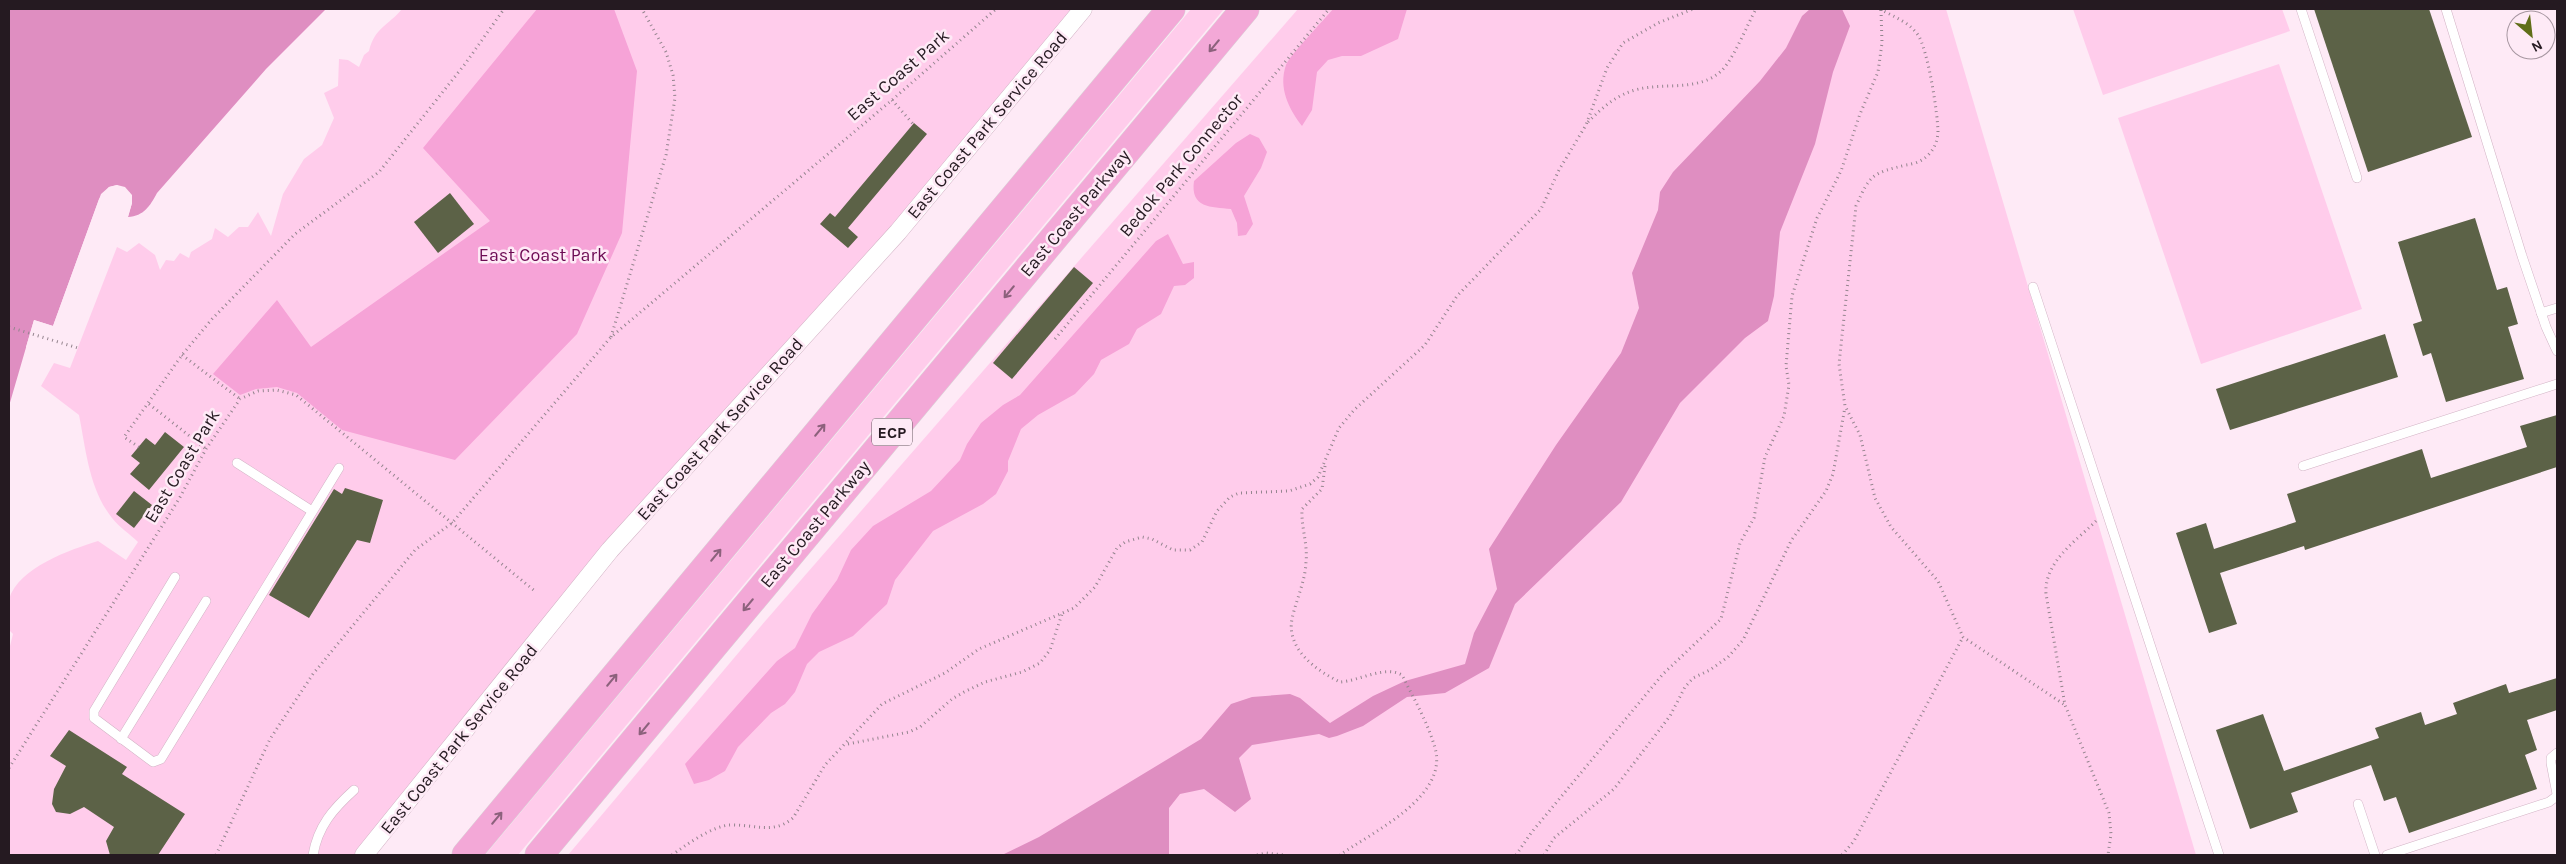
<svg xmlns="http://www.w3.org/2000/svg" width="2566" height="864" font-family="Karla,sans-serif">
<rect width="100%" height="100%" fill="#feeaf6"/>
<!-- green -->
<g fill="#ffcceb">
<path d="M402 9H1078L868 267 607 550 357 855H9V650L13 634 9 630C9 620 7 608 9 599 19 567 70 550 98 541L126 560 138 542C130 534 119 527 112 518 89 489 86 450 79 415L41 386 54 363 70 368 117 247 127 252 139 243 155 255 160 270 166 260 174 261 180 253 189 258 191 252 212 239 215 228 228 237 239 227H248L258 212 271 236 283 194 304 159 322 145 334 118 324 93 338 86 339 59 348 60 359 67 364 55 369 51C375 27 388 26 402 9Z"/>
<path d="M1191 9H1224L518 855H485Z"/>
<path d="M1298 9H1946L2196 855H568L761 626Z"/>
<path d="M2073 9H2282L2290 31 2103 95Z"/>
<path d="M2279 64 2362 309 2201 364 2118 118Z"/>
</g>
<!-- forest -->
<g fill="#f6a3d7">
<path d="M537 9H614L637 71 622 233 577 334 455 460 342 430 297 393 277 387 256 389 240 395 213 374 277 300 311 347 490 221 423 148Z"/>
<path d="M1333 9H1407L1398 39 1361 56H1342L1328 60 1317 72 1312 110 1302 126C1289 109 1278 88 1286 65 1289 56 1325 19 1333 9Z"/>
<path d="M1250 134 1259 138 1267 152 1261 168 1244 196 1253 224 1246 235 1238 236 1237 223 1231 209C1211 207 1190 208 1194 181L1236 143Z"/>
<path d="M1168 234 1183 264 1194 262V278L1185 285 1174 286 1161 314 1137 329 1129 344 1101 360 1094 374 1075 394 1038 415 1021 429 1008 461V471L996 494 983 504 933 531 895 580 887 604 853 636 819 652 807 664 795 692 785 704 771 713 738 747 725 771 709 780 694 784 685 764 777 661 795 648 812 614 837 580 851 550 873 526 931 491 960 460 967 444 981 423 1003 405 1020 395 1156 241Z"/>
</g>
<!-- water -->
<g fill="#df8ec1">
<path d="M9 9H326L266 69 157 193C150 206 144 216 128 217L132 203 130 193 117 185 109 187 99 199 53 326 34 320 9 406Z"/>
<path d="M1810 9H1842L1850 26 1833 72 1815 144 1780 232 1774 296 1768 321 1745 338 1680 403 1621 502 1515 604 1489 668 1445 693 1407 697 1363 726 1337 736 1329 738 1319 734 1252 745 1239 758 1251 799 1235 812 1204 789 1180 794 1169 808V855H1002L1039 837 1201 739 1231 704 1252 697 1290 694 1300 698 1330 723 1373 696 1405 681 1465 664 1474 633 1497 589 1489 549 1556 445 1621 353 1639 308 1632 273 1658 210 1660 192 1673 172 1760 81 1786 48 1802 16Z"/>
</g>
<!-- pier -->
<path fill="#feeaf6" d="M117 185 125 187 132 195V203L127 220 125 217 130 201 128 194 119 188 110 189 103 195 55 327 53 328 36 323 28 347H26L34 320 53 326 101 194 109 187Z"/>
<!-- building -->
<g fill="#5c6247">
<path d="M2314 9H2429L2472 137 2368 172Z"/>
<path d="M914 123 927 134 848 228 858 237 848 248 820 224 830 213 835 217Z"/>
<path d="M450 193 474 224 438 253 414 222Z"/>
<path d="M2475 218 2497 290 2507 287 2518 324 2508 327 2524 379 2446 402 2431 353 2423 356 2413 324 2422 321 2398 242Z"/>
<path d="M1074 267 1093 283 1012 379 993 363Z"/>
<path d="M2385 334 2398 377 2230 430 2216 389Z"/>
<path d="M2557 415V467L2305 550 2304 546 2220 573 2237 624 2209 633 2176 533 2206 523 2214 549 2296 522 2287 494 2422 449 2431 478 2527 447 2520 426Z"/>
<path d="M165 432 184 447 149 490 130 474 140 463 131 456 146 438 155 445Z"/>
<path d="M345 488 383 500 370 543 357 540 309 618 269 595 334 489 342 494Z"/>
<path d="M134 491 152 505 134 528 116 514Z"/>
<path d="M2557 678V710L2527 720 2537 750 2525 755 2537 789 2409 833 2396 797 2384 801 2371 765 2291 793 2298 812 2250 829 2216 730 2263 714 2284 771 2379 738 2375 728 2421 712 2425 725 2457 714 2453 703 2506 684 2509 693Z"/>
<path d="M69 730 127 767 122 774 185 814 158 855H110L106 841 114 827 84 807 70 814 56 812 52 804 54 789 66 766 50 756Z"/>
</g>
<g fill="none" stroke-linecap="round" stroke-linejoin="round">
<defs>
<g id="service">
<path d="M2301 9 2357 178"/>
<path d="M2446 9 2522 256 2546 327 2557 351"/>
<path d="M2033 287 2219 855"/>
<path d="M2541 313 2557 308"/>
<path d="M237 463 312 511"/>
<path d="M2303 466 2557 384"/>
<path d="M175 577 94 711V718L153 762 161 759 339 468"/>
<path d="M121 739 206 601"/>
<path d="M2557 753 2551 758V763L2557 794"/>
<path d="M2358 804 2375 855"/>
<path d="M313 855C318 826 333 809 354 790"/>
<path d="M2387 855 2549 802 2557 796"/>
</g>
<path id="minor" d="M364 855 610 550 898 232 1083 9"/>
<g id="motorway">
<path d="M466 855 1171 9"/>
<path d="M539 855 1245 9"/>
</g>
</defs>
<!-- service casing -->
<use href="#service" stroke="#d2b3c5" stroke-width="10"/>
<!-- minor casing -->
<use href="#minor" stroke="#d2b3c5" stroke-width="19"/>
<!-- motorway casing -->
<use href="#motorway" stroke="#d8d6d7" stroke-width="29"/>
<!-- path -->
<g stroke="#95858f" stroke-width="3" stroke-dasharray="1 4" stroke-linecap="butt">
<path d="M1880 9C1894 17 1909 22 1918 35 1928 50 1938 114 1938 133 1937 142 1934 150 1927 156 1921 162 1913 164 1906 165 1873 173 1870 174 1856 206L1839 364 1845 406 1860 435 1875 498 1891 527 1938 581 1963 637 2065 705"/>
<path d="M892 100 913 124"/>
<path d="M1588 122C1603 107 1617 94 1639 89 1664 83 1699 91 1720 72 1733 61 1747 25 1756 9"/>
<path d="M9 327 78 348"/>
<path d="M611 337 666 155 675 98 673 75 666 52 642 9"/>
<path d="M1055 339 1329 9"/>
<path d="M182 355 240 399"/>
<path d="M149 404 206 449"/>
<path d="M139 447 124 437 182 355 212 319 295 234 379 172 465 64 504 9"/>
<path d="M1325 466 1322 489 1302 509C1301 527 1308 544 1306 563 1305 582 1296 600 1292 619 1286 649 1317 671 1340 682 1359 681 1385 665 1402 675 1414 699 1428 723 1435 748 1449 797 1372 832 1340 855"/>
<path d="M2096 521C2075 542 2044 562 2046 594L2065 705 2109 813 2111 834 2108 855"/>
<path d="M848 744 909 732 920 727 952 699 964 692 985 682 1022 672 1040 663 1050 650 1062 614"/>
<path d="M9 768 179 499 206 449 240 399 258 391 277 390 296 395 536 592"/>
<path d="M216 855 270 739 313 674 415 550 452 523 611 337 892 100 996 9"/>
<path d="M672 855C686 845 712 826 730 825 754 824 773 835 793 818L825 765 882 704 945 673 979 649 1074 608 1095 587 1117 548 1125 542 1142 537 1152 539 1173 550H1190L1202 542 1217 511 1230 497 1239 493 1289 491 1310 484 1318 477 1339 428 1354 410 1425 345 1457 296 1541 209 1559 170 1586 125 1607 68 1623 43 1658 23 1693 9"/>
<path d="M1257 855 1266 853 1284 855"/>
<path d="M1516 855 1531 833 1663 674 1721 619 1740 543 1754 518 1765 457 1784 416 1789 385 1786 366 1792 296 1817 218 1841 171 1860 114 1878 72 1882 43 1881 10"/>
<path d="M1544 855 1554 838 1614 789 1670 716 1685 687 1693 678 1710 670 1728 657 1743 640 1791 541 1826 491 1833 474 1845 407"/>
<path d="M1842 855 1854 841 1963 637"/>
</g>
<!-- service -->
<use href="#service" stroke="#fff" stroke-width="9"/>
<!-- minor -->
<use href="#minor" stroke="#fff" stroke-width="18"/>
<!-- motorway -->
<use href="#motorway" stroke="#f3a8d7" stroke-width="28"/>
</g>
<!-- one-way arrows -->
<defs><path id="oneway-shaft" d="M-6 0H5M1.5-3L5.5 0L1.5 3" fill="none" stroke-width="1.6" stroke-linecap="round" stroke-linejoin="round" transform="scale(1.25)"/></defs>
<g stroke="#8c617c">
<use href="#oneway-shaft" transform="translate(1214 46) rotate(130)"/>
<use href="#oneway-shaft" transform="translate(1009 292) rotate(130)"/>
<use href="#oneway-shaft" transform="translate(820 430) rotate(-50)"/>
<use href="#oneway-shaft" transform="translate(716 555) rotate(-50)"/>
<use href="#oneway-shaft" transform="translate(748 605) rotate(130)"/>
<use href="#oneway-shaft" transform="translate(612 680) rotate(-50)"/>
<use href="#oneway-shaft" transform="translate(644 729) rotate(130)"/>
<use href="#oneway-shaft" transform="translate(497 818) rotate(-50)"/>
</g>
<g text-anchor="middle" dominant-baseline="central" stroke-width="5" stroke-linejoin="round" paint-order="stroke">
<!-- shield labels -->
<rect fill="#feeaf6" stroke="#665861" stroke-width="1" x="872" y="418.5" width="40" height="27" rx="4"/>
<g font-size="16" font-weight="bold" fill="#251a21">
<text x="892" y="432">ECP</text>
</g>
<!-- street labels -->
<g font-size="18" fill="#251a21" stroke="#feeaf6">
<text transform="translate(898 75) rotate(-41)">East Coast Park</text>
<text transform="translate(987 125) rotate(-50)">East Coast Park Service Road</text>
<text transform="translate(1181 165) rotate(-50)">Bedok Park Connector</text>
<text transform="translate(1075 213) rotate(-50)">East Coast Parkway</text>
<text transform="translate(720 429) rotate(-48)">East Coast Park Service Road</text>
<text transform="translate(182 466) rotate(-59)">East Coast Park</text>
<text transform="translate(815 524) rotate(-50)">East Coast Parkway</text>
<text transform="translate(459 739) rotate(-51)">East Coast Park Service Road</text>
</g>
<!-- park labels -->
<g font-size="18" fill="#6d0c54" stroke="#feeaf6">
<text x="543" y="255">East Coast Park</text>
</g>
</g>
<!-- border -->
<rect width="2566" height="864" fill="none" stroke="#251a21" stroke-width="20"/>
<!-- north arrow -->
<g transform="translate(2531 35) rotate(152)"><circle r="24" fill="#feeaf6" stroke="#a797a1"/>
<path d="M0-4L9 19L0 12L-9 19Z" fill="#606e18"/>
<text y="-8" font-size="14" font-weight="bold" text-anchor="middle" fill="#251a21">N</text>
</g>
</svg>
